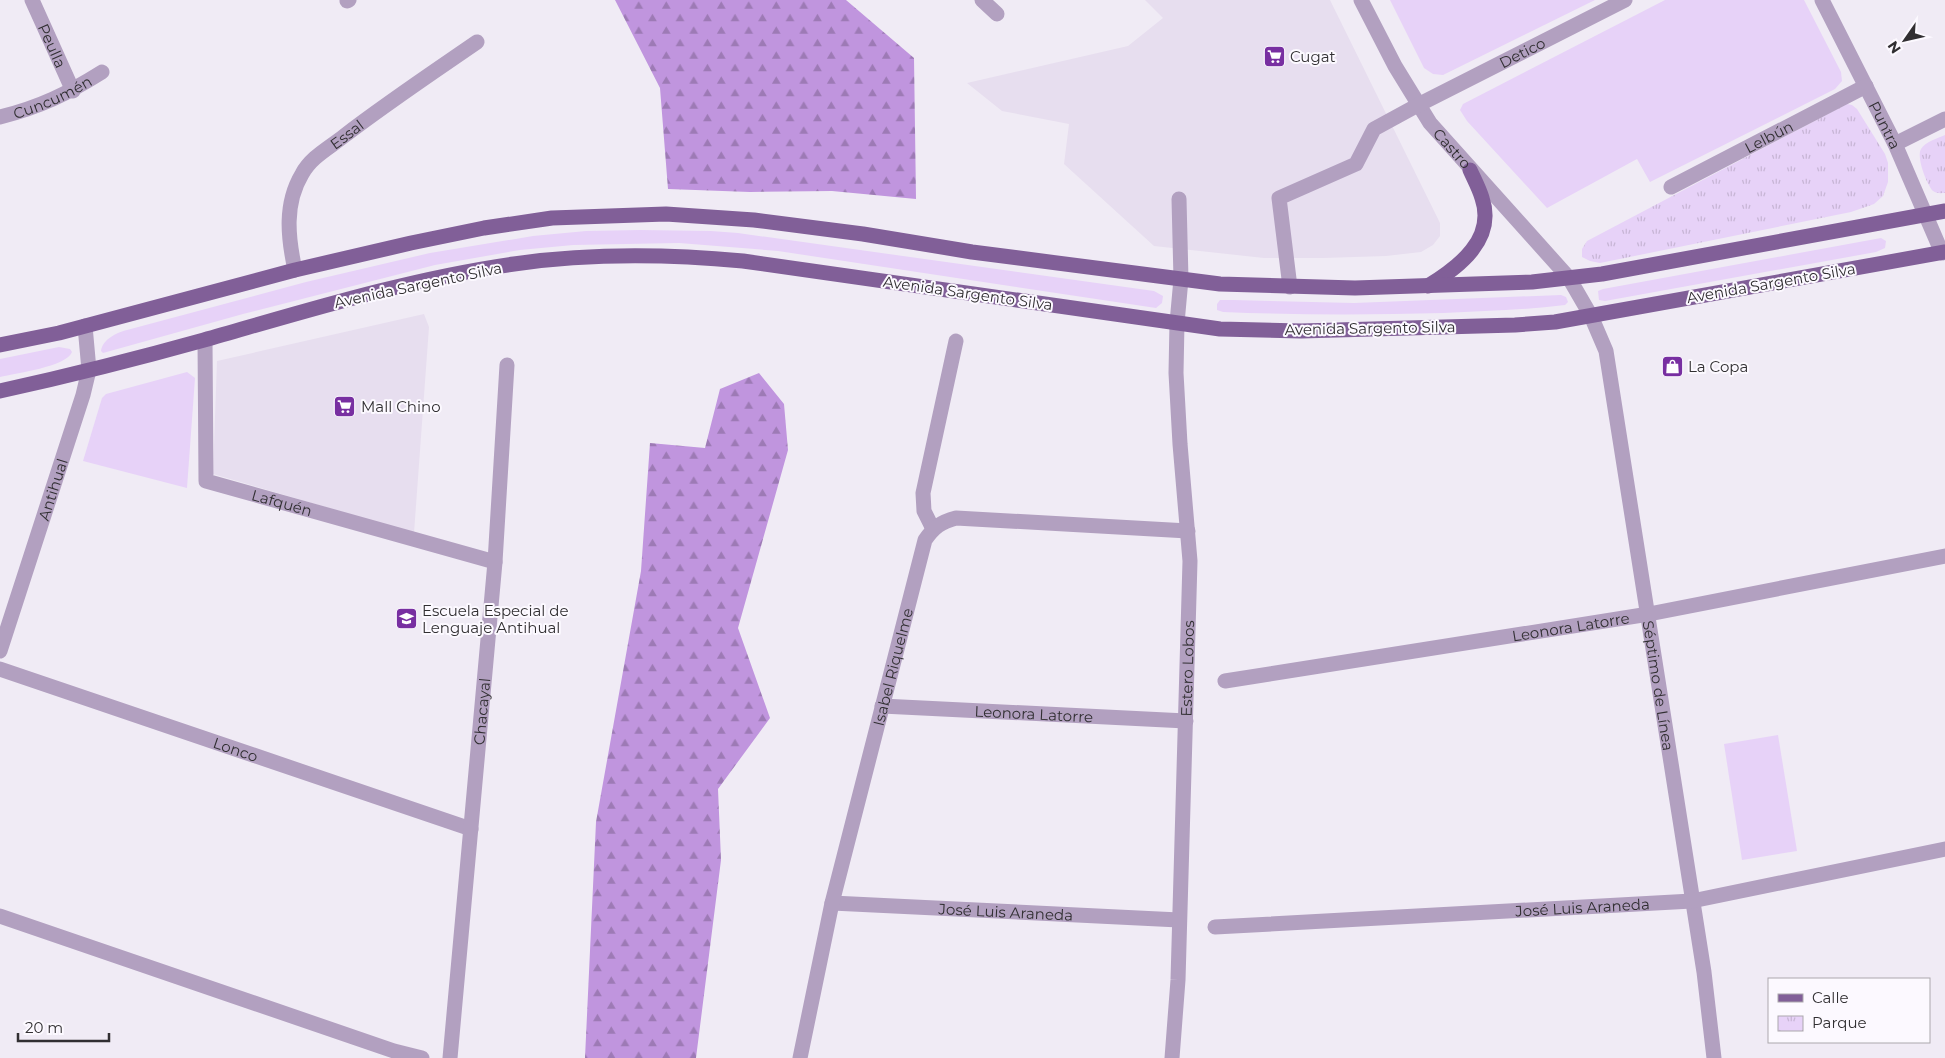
<svg xmlns="http://www.w3.org/2000/svg" width="1945" height="1058" font-family="Montserrat,sans-serif">
<defs>
<pattern id="forest-firs" width="22" height="20" patternUnits="userSpaceOnUse" patternTransform="scale(1.25)"><rect width="22" height="20" fill="#c095de"/><path d="M5 1l3.5 6h-7zM16 11l3.5 6h-7z" fill="#9d7ab5"/></pattern>
<pattern id="park-tufts" width="24" height="20" patternUnits="userSpaceOnUse" patternTransform="scale(1.25)"><rect width="24" height="20" fill="#e7d2f8"/><path d="M3 7l-1-3M5 7V3M7 7l1-3M15 17l-1-3M17 17v-4M19 17l1-3" fill="none" stroke="#c7b5d5"/></pattern>
</defs>
<rect width="100%" height="100%" fill="#f0ebf5"/>
<!-- built -->
<g fill="#e7deef">
<path d="M1145 0H1330L1440 223V236L1433 245 1421 252 1386 256 1323 258H1264L1154 246 1064 164 1069 124 1002 111 967 83 1128 46 1163 18Z"/>
<path d="M424 314 429 327 414 533 213 474 217 361Z"/>
</g>
<!-- grass -->
<g fill="#e7d2f8">
<path d="M1390 0H1595L1443 75 1433 74 1424 68Z"/>
<path d="M1665 0H1804L1841 72 1842 81 1835 89 1650 182 1637 159 1547 208 1467 121 1460 110 1463 104Z"/>
<path d="M640 230 711 231 738 233 1154 291 1163 296 1162 303 1156 308 778 251 679 243 573 245 520 250 435 265 243 314 103 353 101 351C103 339 116 333 127 330L306 282 430 253 533 236 586 231Z"/>
<path d="M1881 238 1886 241 1885 248 1876 252 1605 301 1599 300 1598 291 1603 289Z"/>
<path d="M1561 295 1566 297 1568 302 1565 305C1525 310 1484 311 1444 313 1370 315 1296 315 1223 312L1217 310V304L1220 300H1233L1354 303Z"/>
<path d="M59 347 70 349 72 352C66 367 16 373 0 377V359Z"/>
<path d="M187 372 195 378 187 488 83 461 102 398 106 394Z"/>
<path d="M1778 735 1797 851 1742 860 1724 744Z"/>
</g>
<!-- forest -->
<g fill="url(#forest-firs)">
<path d="M615 0H846L914 58 916 199 832 191 750 192 668 189 660 88Z"/>
<path d="M759 373 784 404 788 450 738 628 770 718 718 789 721 860 696 1058H585L596 822 641 571 650 443 705 448 720 389Z"/>
</g>
<!-- park -->
<g fill="url(#park-tufts)">
<path d="M1847 104 1852 105 1857 109 1885 154 1888 163V182L1883 196 1874 204 1851 212 1600 263 1590 261 1582 257V249L1587 241Z"/>
<path d="M1945 135V193C1941 193 1937 194 1933 191 1927 185 1916 157 1921 149 1925 142 1938 138 1945 135Z"/>
</g>
<g fill="none" stroke-linecap="round" stroke-linejoin="round">
<!-- minor -->
<g stroke="#b2a0c0" stroke-width="15">
<path id="s1" d="M32 0 73 91"/>
<path d="M982 0 997 14"/>
<path id="s2" d="M1361 0 1395 66 1430 123 1569 278 1591 316 1606 351 1704 972 1714 1058"/>
<path id="s3" d="M1822 0 1895 144 1942 253"/>
<path d="M347 1 349 0"/>
<path id="s4" d="M0 117C40 107 67 94 102 72"/>
<path d="M1895 144 1945 119"/>
<path id="s5" d="M1671 187 1866 86"/>
<path id="s6" d="M295 270C288 238 284 204 302 174 311 157 329 148 344 136 387 103 432 73 477 42"/>
<path id="s7" d="M1290 287 1279 198 1356 164 1374 129 1418 105 1625 0"/>
<path id="s8" d="M205 340 206 481 495 562"/>
<path d="M933 529 924 511 923 493 956 341"/>
<path id="s9" d="M0 651 83 395 89 370 85 326"/>
<path id="s10" d="M0 669 471 829"/>
<path id="s11" d="M1225 681 1649 614 1945 556"/>
<path id="s12" d="M882 706 1186 721"/>
<path id="s13" d="M832 903 1179 920"/>
<path d="M0 916 394 1051 422 1058"/>
<path id="s14" d="M1215 927 1692 901 1945 849"/>
<path id="s15" d="M450 1058 495 562 507 365"/>
<path id="s16" d="M800 1058 832 903 925 540C934 527 941 522 956 518L1188 531"/>
<path id="s17" d="M1172 1058 1178 980 1190 561 1180 444 1176 373 1177 323 1181 279 1179 199"/>
</g>
<!-- major -->
<g stroke="#815f98" stroke-width="15">
<path d="M1428 286C1459 267 1496 239 1482 198 1479 188 1474 179 1470 170"/>
<path d="M0 345 59 333 295 270 411 243 484 228 552 218 666 214 754 220 863 234 972 252 1220 284 1355 288 1532 282 1602 274 1945 211"/>
<path d="M0 391C68 376 136 359 204 340 306 311 408 279 514 264 590 253 667 254 743 261L1220 329 1301 331 1515 325 1555 322 1945 252"/>
</g>
</g>
<!-- icons -->
<defs>
<symbol id="supermarket-square" viewBox="-11 -11 22 22"><rect x="-9" y="-9" width="18" height="18" rx="4" fill="#782fa1" stroke="#fcf9ff"/><path d="M-6-5.5h2.5l.6 2H6L4.5 2H-2.5L-4.4-4H-6ZM-1.5 3.2a1.3 1.3 0 1 0 .1 0ZM3 3.2a1.3 1.3 0 1 0 .1 0Z" fill="#fff"/></symbol>
<symbol id="shop-square" viewBox="-11 -11 22 22"><rect x="-9" y="-9" width="18" height="18" rx="4" fill="#782fa1" stroke="#fcf9ff"/><path d="M-5-2.5h2.3a2.7 3.5 0 0 1 5.4 0H5L5.5 6h-11ZM-1.5-2.5h3a1.5 2.3 0 0 0-3 0Z" fill="#fff"/></symbol>
<symbol id="school-square" viewBox="-11 -11 22 22"><rect x="-9" y="-9" width="18" height="18" rx="4" fill="#782fa1" stroke="#fcf9ff"/><path d="M0-5L7-2L0 1L-7-2ZM-4 1L0 2.5L4 1V4Q0 6-4 4Z" fill="#fff"/></symbol>
</defs>
<g fill-rule="evenodd">
<use href="#supermarket-square" x="1262" y="44" width="25" height="25"/>
<use href="#shop-square" x="1660" y="354" width="25" height="25"/>
<use href="#supermarket-square" x="332" y="394" width="25" height="25"/>
<use href="#school-square" x="394" y="606" width="25" height="25"/>
</g>
<g text-anchor="middle" dominant-baseline="central" stroke-width="4" stroke-linejoin="round" paint-order="stroke">
<!-- street labels -->
<g font-size="15" fill="#312f32" stroke="#fcf9ff">
<text stroke="none"><textPath href="#s1" startOffset="50">Peulla</textPath></text>
<text stroke="none"><textPath href="#s7" startOffset="380">Detico</textPath></text>
<text stroke="none"><textPath href="#s4" startOffset="56">Cuncumén</textPath></text>
<text stroke="none"><textPath href="#s3" startOffset="140">Puntra</textPath></text>
<text stroke="none"><textPath href="#s6" startOffset="159">Essal</textPath></text>
<text stroke="none"><textPath href="#s5" startOffset="110">Lelbún</textPath></text>
<text stroke="none"><textPath href="#s2" startOffset="175">Castro</textPath></text>
<text transform="translate(1771 283) rotate(-10)">Avenida Sargento Silva</text>
<text transform="translate(418 285) rotate(-12)">Avenida Sargento Silva</text>
<text transform="translate(968 293) rotate(8)">Avenida Sargento Silva</text>
<text transform="translate(1370 328) rotate(-1)">Avenida Sargento Silva</text>
<text stroke="none"><textPath href="#s9" startOffset="170">Antihual</textPath></text>
<text stroke="none"><textPath href="#s8" startOffset="220">Lafquén</textPath></text>
<text stroke="none"><textPath href="#s11" startOffset="350">Leonora Latorre</textPath></text>
<text stroke="none"><textPath href="#s16" startOffset="402">Isabel Riquelme</textPath></text>
<text stroke="none"><textPath href="#s17" startOffset="390">Estero Lobos</textPath></text>
<text stroke="none"><textPath href="#s2" startOffset="770">Séptimo de Línea</textPath></text>
<text stroke="none"><textPath href="#s15" startOffset="348">Chacayal</textPath></text>
<text stroke="none"><textPath href="#s12" startOffset="152">Leonora Latorre</textPath></text>
<text stroke="none"><textPath href="#s10" startOffset="249">Lonco</textPath></text>
<text stroke="none"><textPath href="#s14" startOffset="368">José Luis Araneda</textPath></text>
<text stroke="none"><textPath href="#s13" startOffset="174">José Luis Araneda</textPath></text>
</g>
<!-- poi labels -->
<g font-size="15" fill="#312f32" stroke="#fcf9ff" text-anchor="start">
<text x="1290" y="56">Cugat</text>
<text x="1688" y="366">La Copa</text>
<text x="361" y="406">Mall Chino</text>
<text x="422" y="610">Escuela Especial de<tspan x="422" dy="17">Lenguaje Antihual</tspan></text>
</g>
</g>
<!-- legend -->
<rect x="1768" y="978" width="162" height="65" fill="#fcf9ff" stroke="#aba8ad"/>
<rect x="1778" y="994" width="25" height="8" fill="#815f98" stroke="#aba8ad"/>
<text x="1812" y="1003" font-size="15" fill="#312f32">Calle</text>
<rect x="1778" y="1016" width="25" height="15" fill="url(#park-tufts)" stroke="#aba8ad"/>
<text x="1812" y="1028" font-size="15" fill="#312f32">Parque</text>
<!-- north arrow -->
<g transform="translate(1905 40) rotate(236)" stroke="#fcf9ff" stroke-width="4" paint-order="stroke">
<path d="M0-4L9 19L0 12L-9 19Z" fill="#312f32"/>
<text y="-8" font-size="14" font-weight="bold" text-anchor="middle" fill="#312f32">N</text>
</g>
<!-- scale -->
<path d="M18 1033v8h91v-8" fill="none" stroke="#312f32" stroke-width="2.5"/>
<text x="25" y="1033" font-size="15" fill="#312f32" stroke="#fcf9ff" stroke-width="4" paint-order="stroke">20 m</text>
</svg>
